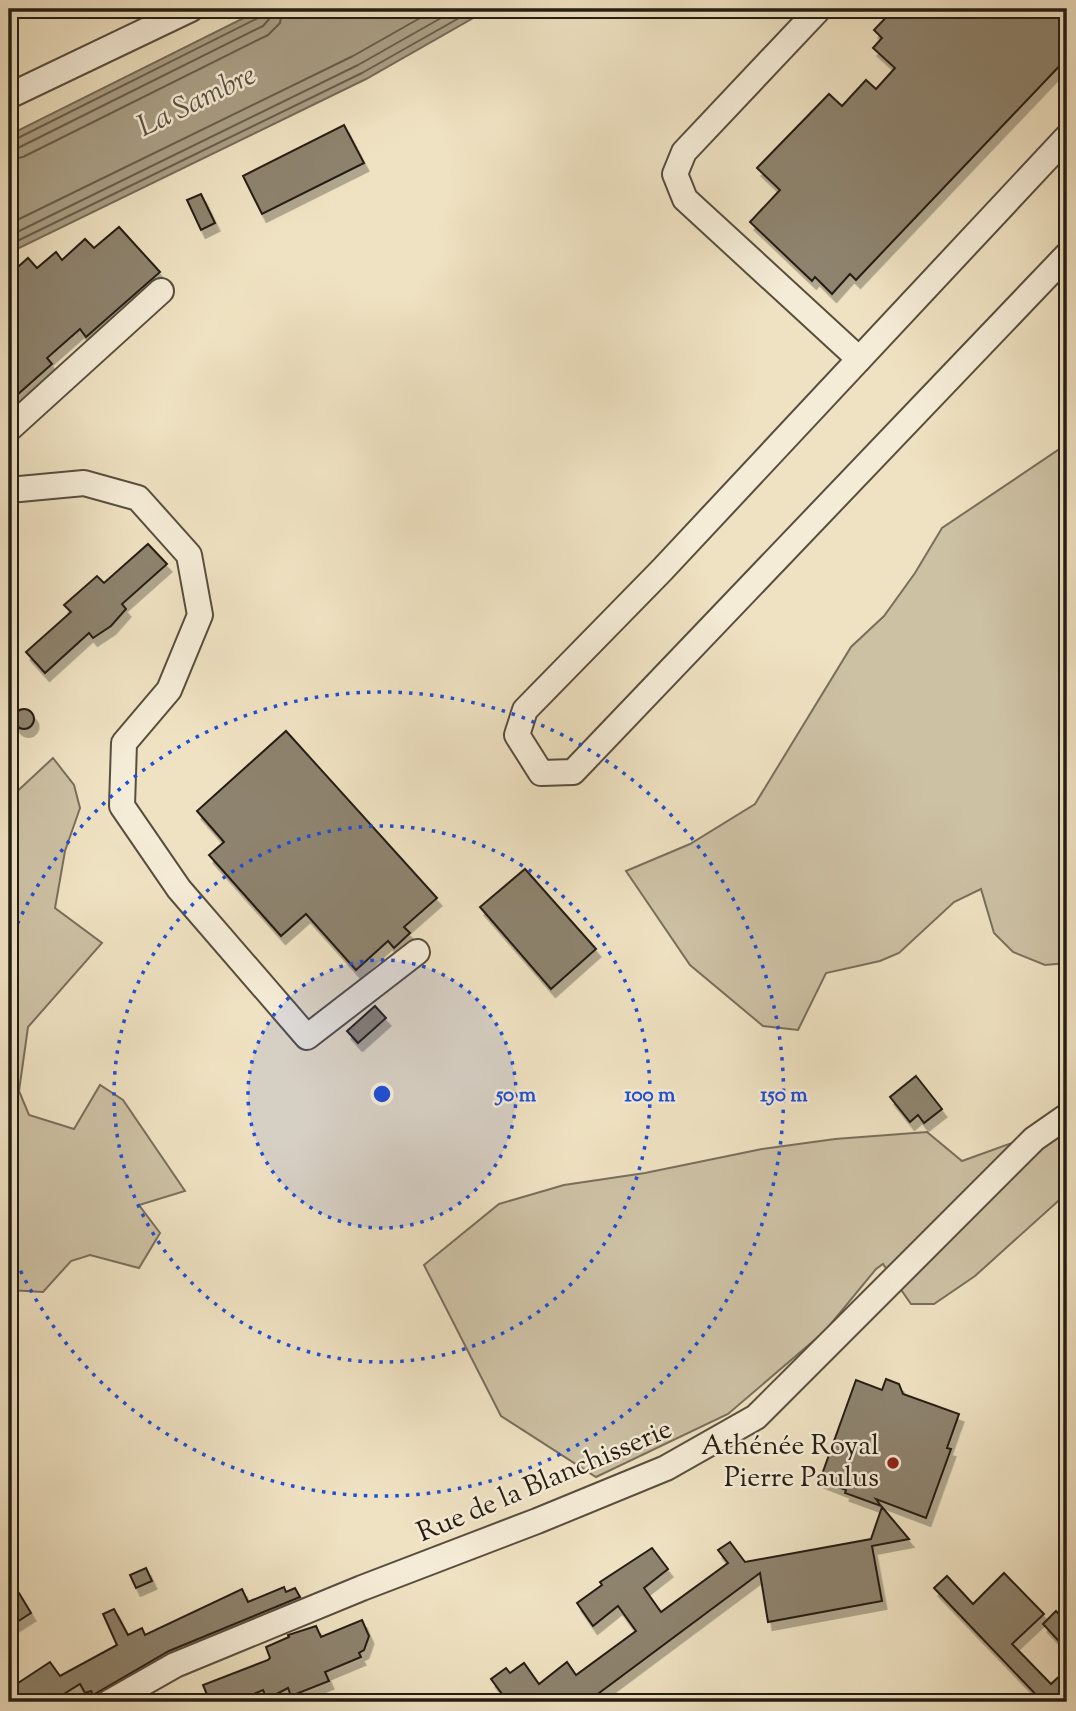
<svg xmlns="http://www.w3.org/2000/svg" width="1076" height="1711" font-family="'Sorts Mill Goudy',serif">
<defs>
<filter id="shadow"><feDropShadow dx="4.5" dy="8" stdDeviation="0" flood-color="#0004"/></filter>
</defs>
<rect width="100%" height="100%" fill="#efe2c2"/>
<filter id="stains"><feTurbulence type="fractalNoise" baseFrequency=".00286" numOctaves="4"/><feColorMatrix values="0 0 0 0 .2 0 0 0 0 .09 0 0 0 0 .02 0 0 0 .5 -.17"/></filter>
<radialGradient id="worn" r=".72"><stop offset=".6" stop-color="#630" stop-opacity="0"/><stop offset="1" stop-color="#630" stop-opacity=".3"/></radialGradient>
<!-- green -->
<g fill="#cdc1a4" stroke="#796f5c" stroke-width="2">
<path d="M1067 444V963L1045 965 1013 952 994 933 981 889 954 902 899 953 880 961 826 973 798 1030 763 1026 690 965 626 871 690 844 755 804 851 647 884 616 915 573 942 528Z"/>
<path d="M53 758 74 785 80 808 65 851 55 908 102 943 28 1027 19 1091 29 1115 74 1129 100 1085 123 1100 185 1191 139 1205 160 1233 139 1268 90 1255 71 1261 43 1292 9 1290V799Z"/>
<path d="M1067 1123V1193L975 1276 934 1304H911L883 1264 876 1269 825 1331 728 1414 596 1477 501 1416 424 1265 499 1204 564 1185 645 1173 762 1149 835 1139 927 1132 962 1161Z"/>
</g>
<!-- water -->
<path fill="#aa9f86" stroke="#756b58" stroke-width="2" d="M262 9H489L366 79 9 253V135Z"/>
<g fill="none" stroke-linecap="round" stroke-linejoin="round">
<!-- shore -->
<g stroke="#685e4c" stroke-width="2">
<path d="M9 141 14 140 258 18 262 14 263 9"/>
<path d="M9 149 18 148 263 26 270 18 272 9"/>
<path d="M9 160 23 157 268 35 280 23 282 9"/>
<path d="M9 224 353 56 436 9"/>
<path d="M9 236 358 65 457 9"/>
<path d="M9 245 362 73 475 9"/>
</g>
</g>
<!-- building -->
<g fill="#8e836e" stroke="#251d13" stroke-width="2" filter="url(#shadow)">
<path d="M894 9H1067V58L856 280 850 274 832 294 815 277 812 281 750 222 780 190 757 168 829 94 842 106 866 80 876 89 895 68 873 48 882 38 874 30Z"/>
<path d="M344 125 364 163 262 214 243 176Z"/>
<path d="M201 194 215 223 201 230 187 200Z"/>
<path d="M119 227 160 272 86 337 80 329 47 358 52 364 17 395 9 385V275L28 258 37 268 56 252 62 260 85 239 94 248Z"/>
<path d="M148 544 167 564 122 604 126 609 111 626 93 638 89 633 45 673 26 652 71 612 64 605 97 576 104 583Z"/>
<circle cx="24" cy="719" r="10"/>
<path d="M286 731 437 898 404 927 410 933 394 948 388 941 356 970 306 914 281 936 209 855 224 842 197 811Z"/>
<path d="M525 869 596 949 551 989 480 907Z"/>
<path d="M375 1006 386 1018 358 1043 347 1031Z"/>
<path d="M916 1076 942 1109 924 1123 918 1115 910 1122 890 1097Z"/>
<path d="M886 1379 899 1384 903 1394 959 1414 947 1448 951 1449 926 1518 876 1499 881 1506 845 1493 846 1490 820 1480 856 1380 882 1390Z"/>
<path d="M882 1507 909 1539 872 1546 882 1601 768 1622 760 1573 587 1702H508L491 1679 506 1668 510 1673 524 1663 539 1684 567 1662 576 1675 636 1631 618 1606 593 1626 577 1603 602 1585 600 1582 652 1548 668 1569 644 1588 661 1612 728 1563 718 1550 730 1542 745 1562 871 1539Z"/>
<path d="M146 1568 152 1581 136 1588 130 1575Z"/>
<path d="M1004 1573 1044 1614 1012 1644 1051 1684 1067 1669V1695L1059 1702H1043L934 1588 947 1576 973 1604Z"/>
<path d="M284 1587 286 1592 295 1588 300 1597 169 1651 93 1695 91 1691 85 1693 80 1684 51 1702H16L9 1692V1689L50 1662 60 1676 117 1645 103 1614 114 1609 128 1635 142 1628 145 1635 242 1589 248 1602Z"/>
<path d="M19 1593 31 1613 9 1627V1599Z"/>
<path d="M1056 1611 1067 1623V1650L1043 1624Z"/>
<path d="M362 1620 369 1636 364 1650 359 1653 361 1657 325 1672 329 1681 291 1696 288 1688 267 1699 263 1690 235 1702H210L203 1685 268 1660 270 1658 266 1647 289 1637 288 1635 316 1626 321 1637Z"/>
</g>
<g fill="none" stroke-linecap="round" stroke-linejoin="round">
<defs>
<g id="minor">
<path d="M819 9 684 152 675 174 685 199 859 359"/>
<path d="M9 96 191 9"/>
<path d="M1067 137 662 570 525 710 517 735 541 773 573 772 1067 255"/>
<path d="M9 429 161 291"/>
<path d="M9 490 84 483 138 498 189 555 200 615 169 690 124 743 122 806 179 889 307 1037 417 952"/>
<path d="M110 1702 175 1665 362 1588 537 1521 666 1468 756 1417 1034 1139 1067 1116"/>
</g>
</defs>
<!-- minor casing -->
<use href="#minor" stroke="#584e3f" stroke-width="28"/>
<!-- minor -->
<use href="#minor" stroke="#f5ecd7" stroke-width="24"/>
</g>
<!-- distance rings -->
<circle cx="382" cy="1094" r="134" fill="#1d4ed8" fill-opacity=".12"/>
<g fill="none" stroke="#1d4ed8" stroke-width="3.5" stroke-dasharray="3.5 7">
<circle cx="382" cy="1094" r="134"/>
<circle cx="382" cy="1094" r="268"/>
<path d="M9 943A402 402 0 1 1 9 1245"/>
</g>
<!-- markers -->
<circle fill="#8f2418" stroke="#f5ecd7" stroke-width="2.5" cx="893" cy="1463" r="7"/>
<g text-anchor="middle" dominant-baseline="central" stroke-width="5" stroke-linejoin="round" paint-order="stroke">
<!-- poi labels -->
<g font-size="28" fill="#251d13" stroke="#f5ecd7" text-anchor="end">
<text x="879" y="1447">Athénée Royal<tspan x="879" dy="32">Pierre Paulus</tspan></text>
</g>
<!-- street labels -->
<g font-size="28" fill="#251d13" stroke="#f5ecd7">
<text transform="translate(545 1482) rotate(-23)">Rue de la Blanchisserie</text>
</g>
<!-- water labels -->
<g font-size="30" font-style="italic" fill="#5a5141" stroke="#f5ecd7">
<text transform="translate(197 102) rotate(-26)">La Sambre</text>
</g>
</g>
<circle cx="382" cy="1094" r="10" fill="#1d4ed8" stroke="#f5ecd7" stroke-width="3.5"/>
<g font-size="21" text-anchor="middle" font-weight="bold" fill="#1d4ed8" stroke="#f5ecd7" stroke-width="5" stroke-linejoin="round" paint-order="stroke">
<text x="516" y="1101">50 m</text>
<text x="650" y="1101">100 m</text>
<text x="784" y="1101">150 m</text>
</g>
<!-- margin -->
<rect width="1076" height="1711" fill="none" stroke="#efe2c2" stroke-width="35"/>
<rect x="10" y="10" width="1055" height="1690" fill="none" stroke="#251d13" stroke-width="3.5"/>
<rect x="18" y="18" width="1041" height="1676" fill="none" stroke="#251d13" stroke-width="2"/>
<rect width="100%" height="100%" filter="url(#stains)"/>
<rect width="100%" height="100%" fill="url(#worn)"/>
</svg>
